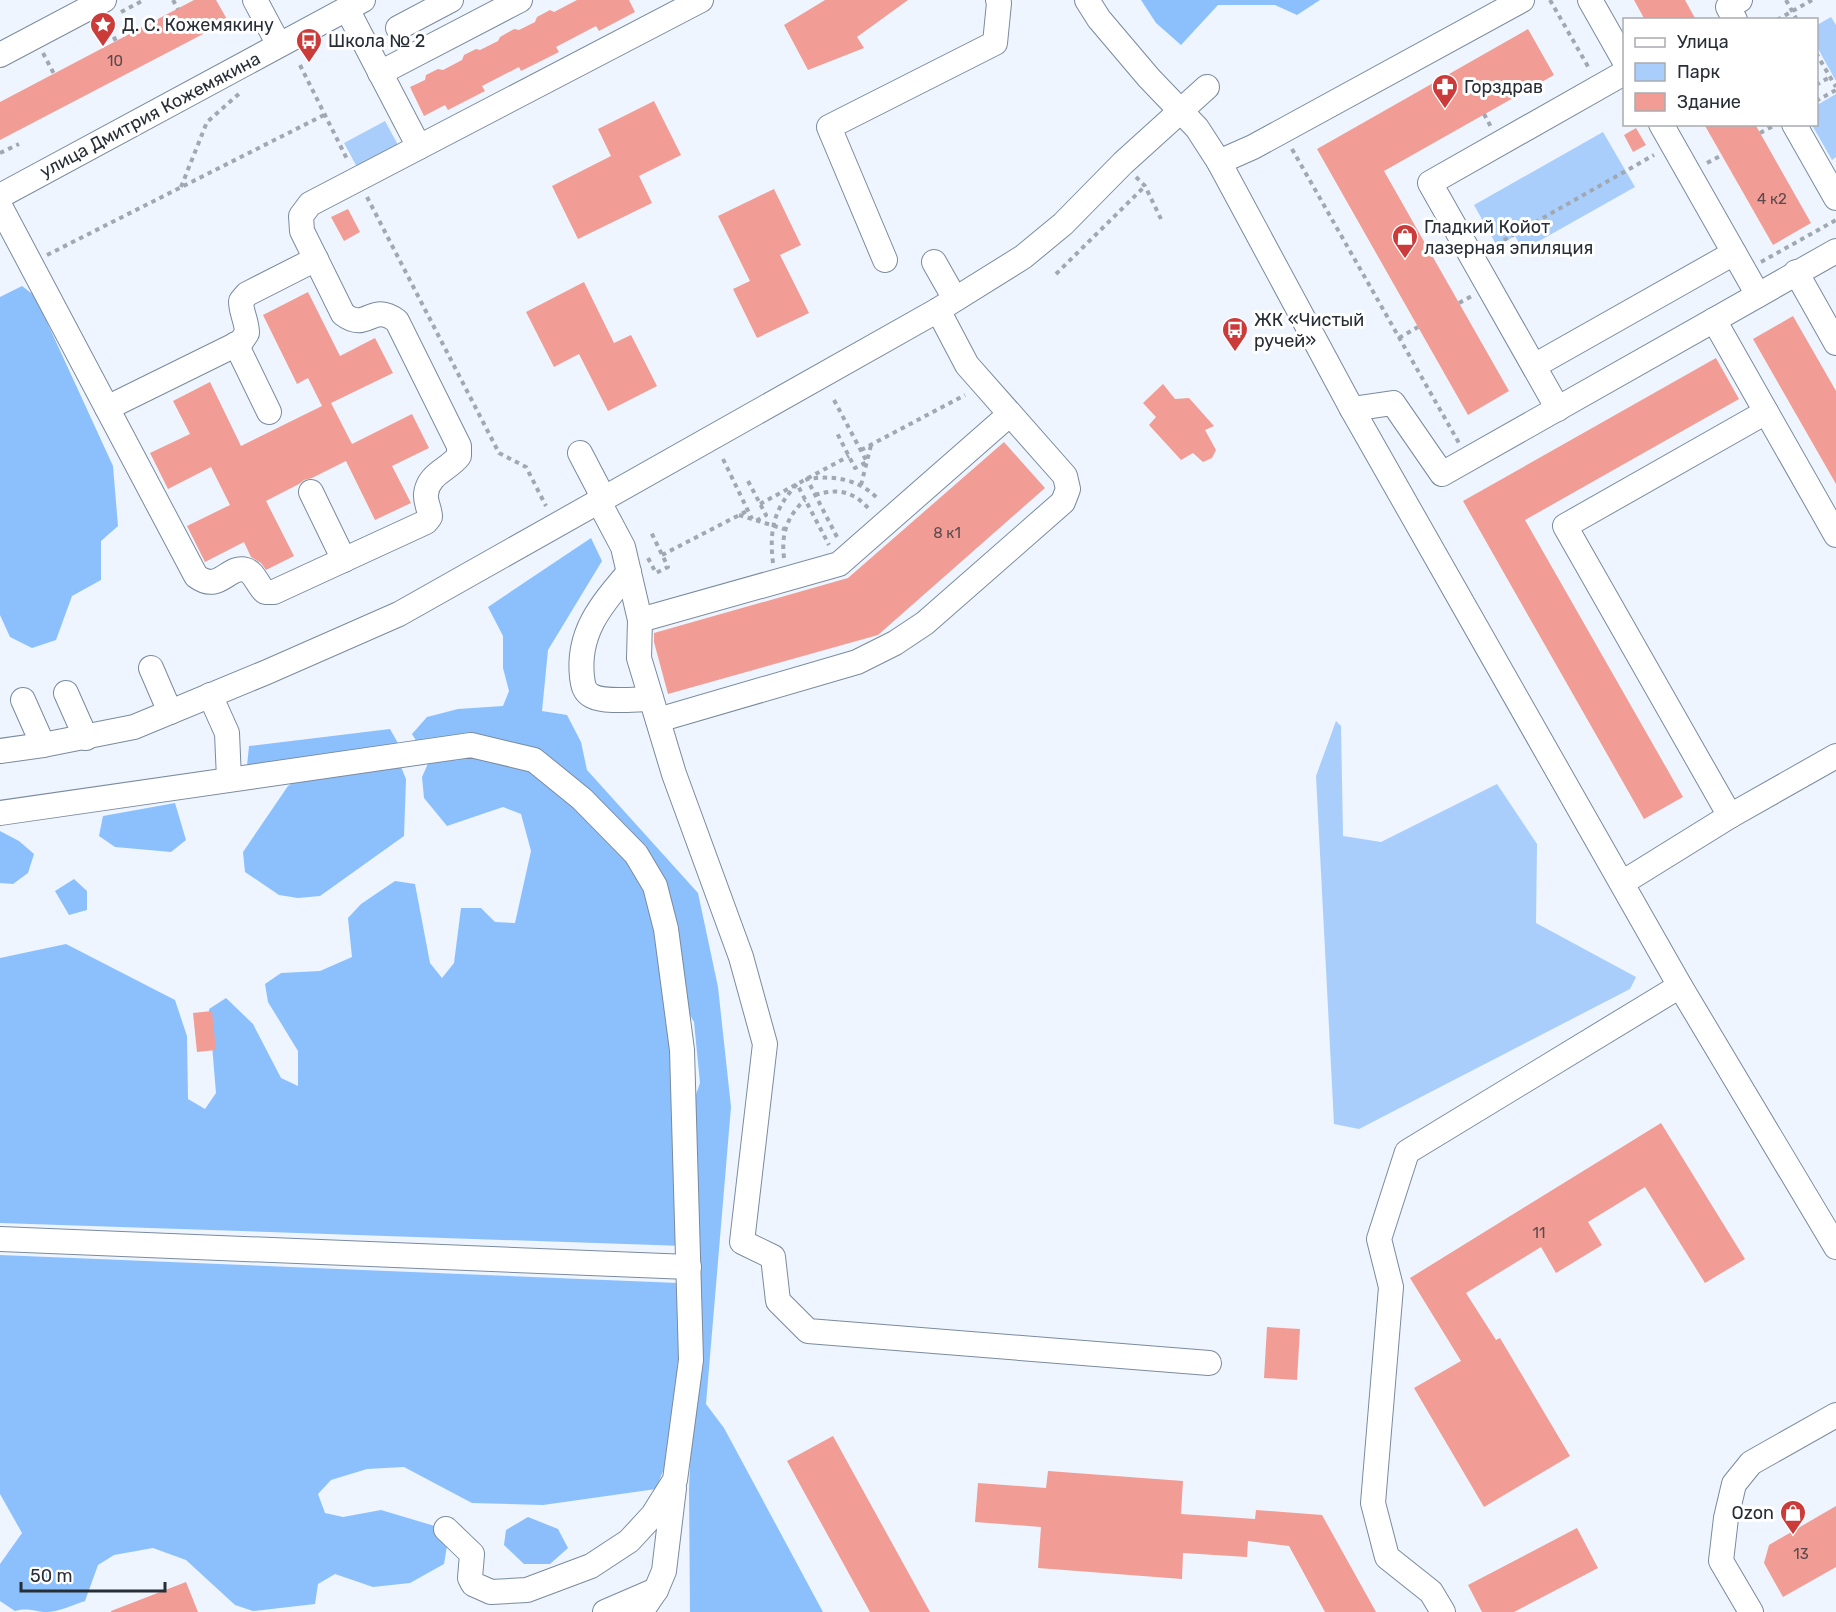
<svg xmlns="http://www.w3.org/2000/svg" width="1836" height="1612" font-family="Rubik,sans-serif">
<rect width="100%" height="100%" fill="#eef5fe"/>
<!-- green -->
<g fill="#a9cefb">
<path d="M1831 17 1836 25V81L1817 47V25Z"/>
<path d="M1836 94V157L1832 160 1812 125 1816 124 1817 105Z"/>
<path d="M385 121 398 145 357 167 344 143Z"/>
<path d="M1603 132 1635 187 1523 250 1515 236 1497 246 1474 205Z"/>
<path d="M1336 721 1341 726 1343 836 1381 842 1497 784 1537 844 1536 923 1636 977 1630 989 1359 1129 1334 1124 1316 776Z"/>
</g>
<!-- forest -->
<g fill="#8cc0fd">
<path d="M1141 0H1320L1297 15 1275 5H1218L1181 45 1156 23Z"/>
<path d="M22 286 35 296 113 466 118 526 101 541V580L72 596 56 640 32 648 10 637 0 615V297Z"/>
<path d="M591 538 602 561 548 650 542 711 567 715 581 742 587 770 698 893 718 987 731 1107 706 1404 724 1428 823 1612H690L689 1488 698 1288 694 1100 700 1083 694 1022 683 1003 662 885 539 756 420 747 412 734 427 717 458 709 503 706 509 691 503 668V636L488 607Z"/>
<path d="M390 729 399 745 247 766 249 746Z"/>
<path d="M467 750 526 762 650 879 674 1055 684 1246 0 1223V958L66 944 175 1000 187 1036 188 1099 205 1109 216 1093 209 1009 226 998 253 1024 281 1078 298 1086V1051L268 1002 265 984 281 973 320 971 352 957 348 918 361 904 395 881 415 884 430 963 442 978 454 963 461 908H481L495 922 515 923 531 851 521 814 503 807 447 826 424 798 422 777 430 759Z"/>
<path d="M399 762 406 779 404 836 320 896 298 898 279 895 245 872 243 852 288 786 305 775Z"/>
<path d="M175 803 186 840 171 852 115 847 99 836 103 816Z"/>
<path d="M0 831 19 841 34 854 28 873 13 884 0 883Z"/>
<path d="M74 879 87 891V910L69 915 55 891Z"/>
<path d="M0 1255 678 1283 683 1304 670 1453 656 1489 543 1505 472 1503 404 1467 367 1469 331 1480 318 1494 325 1513 343 1517 381 1510 438 1527 447 1546 444 1564 410 1583 373 1587 335 1574 318 1584 315 1604 253 1611 235 1605 186 1560 153 1548 114 1555 98 1565 85 1601C73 1605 60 1611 48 1612 35 1612 29 1607 15 1611L0 1601V1564L22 1533 0 1494Z"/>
</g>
<!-- water -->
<path fill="#8bbefb" d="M528 1517 558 1529 568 1548 550 1564H524L504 1545 506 1530Z"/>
<!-- building -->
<g fill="#f19c94">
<path d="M194 0H216L228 21 0 140V102Z"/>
<path d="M577 0H629L635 12 599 31 596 26 556 47 559 52 521 71 519 67 482 86 485 91 448 110 445 105 424 116 410 87 425 80 426 75 438 69 443 70 462 60 464 55 476 49 480 50 498 41 500 37 514 29 519 30 535 22 537 17 550 10 554 12Z"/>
<path d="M825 0H908L857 37 864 48 808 70 784 25Z"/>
<path d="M1634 0H1685L1696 20H1645Z"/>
<path d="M1528 29 1554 75 1384 171 1509 391 1468 415 1317 149Z"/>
<path d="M654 101 681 155 639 176 652 203 578 239 552 186 611 156 598 129Z"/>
<path d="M1704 124H1755L1811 223 1773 245Z"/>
<path d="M1636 128 1646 145 1633 152 1624 135Z"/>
<path d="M774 189 801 245 780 255 809 313 757 338 733 289 750 281 718 216Z"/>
<path d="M348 209 360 232 344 241 331 217Z"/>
<path d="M584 282 614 343 631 335 657 386 608 411 579 354 554 367 526 312Z"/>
<path d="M308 292 340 356 375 338 393 373 331 403 352 444 412 414 429 448 392 466 411 503 375 520 346 461 312 478 304 480 299 484 266 501 294 556 266 570 261 563 251 557 244 542 205 562 187 526 230 505 211 467 168 489 150 453 190 434 173 401 210 382 241 446 322 406 308 378 297 384 263 315Z"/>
<path d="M1793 316 1836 391V484L1753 339Z"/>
<path d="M1716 358 1739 399 1525 520 1683 797 1644 819 1463 501Z"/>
<path d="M1163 384 1175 399 1189 398 1214 426 1205 430 1216 450 1212 458 1203 462 1193 453 1181 460 1149 425 1156 417 1143 403Z"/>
<path d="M1004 442 1045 488 878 635 668 694 654 642V633L848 578Z"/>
<path d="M212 1011 216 1050 197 1052 193 1013Z"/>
<path d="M1661 1123 1745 1259 1705 1283 1645 1187 1588 1222 1602 1245 1556 1273 1541 1247 1466 1293 1496 1340 1500 1338 1570 1456 1484 1507 1414 1388 1461 1361 1410 1278Z"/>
<path d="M1267 1327 1300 1329 1297 1380 1264 1378Z"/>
<path d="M833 1436 930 1612H870L787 1461Z"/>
<path d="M1048 1471 1183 1481 1181 1514 1255 1519 1256 1510 1322 1515 1376 1612H1325L1289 1546 1248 1541 1247 1557 1183 1553 1182 1579 1038 1568 1041 1527 975 1522 978 1483 1046 1488Z"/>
<path d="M1836 1506V1567L1783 1597 1764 1563 1769 1545Z"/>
<path d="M1577 1528 1598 1568 1514 1612H1482L1468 1585Z"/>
<path d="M186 1582 198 1612H111V1611Z"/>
</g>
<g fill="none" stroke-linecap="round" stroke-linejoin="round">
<defs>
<g id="minor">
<path d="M255 0 279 45"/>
<path d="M1087 0 1099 19 1149 78 1197 128 1219 162 1352 409 1680 986 1836 1247"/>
<path d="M1590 0 1624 60"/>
<path d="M347 9 419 147"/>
<path d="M1735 20 1728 7 1740 0"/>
<path d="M398 28 451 0"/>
<path d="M0 55 104 0"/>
<path d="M380 73 520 0"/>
<path d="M1661 124 1758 295"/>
<path d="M1794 124 1836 198"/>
<path d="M1219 162 1253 147 1522 0"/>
<path d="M0 196 363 0"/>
<path d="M0 206 196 576C220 594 228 564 246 570 254 572 258 586 265 592H274L426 522 430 517C430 509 425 502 426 494 428 474 448 470 459 456V446L397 321C371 301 368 333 343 314L302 231 301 216 310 204 701 0"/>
<path d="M885 260 829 127 995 43 999 3 998 0"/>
<path d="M934 262 955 299"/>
<path d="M1796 272 1836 343"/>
<path d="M1714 320 1836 535"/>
<path d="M236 344 269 412"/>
<path d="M1534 366 1734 253"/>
<path d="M107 408 241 342 247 333C247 321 241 313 241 301L247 294 316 259"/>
<path d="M1352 409 1393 403 1442 474 1836 251"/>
<path d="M1558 409 1430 183 1624 73"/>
<path d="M580 453 603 497"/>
<path d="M311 492 344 560"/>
<path d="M598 500 623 547 640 620 639 658 674 774 741 957 765 1044 742 1242 773 1257 778 1301 808 1331 1209 1363"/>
<path d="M629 572C602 604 577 632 582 677 583 685 584 692 592 696 605 703 636 699 651 699"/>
<path d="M640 620 839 564 1010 414"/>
<path d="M151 668 170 712"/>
<path d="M66 693 86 738"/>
<path d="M210 695 227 733 229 779"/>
<path d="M23 700 43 745"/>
<path d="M658 720 857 662 895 643 925 623 1063 502 1068 489 1065 476 967 365 938 310"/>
<path d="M0 751 43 745 134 727 267 672 399 614 938 310 1023 257 1063 224 1123 163 1207 87"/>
<path d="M0 813 471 745 534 760 582 799 636 854 655 886 666 929 682 1050 691 1360 675 1480 653 1515 629 1541 591 1566 527 1590 491 1592 473 1584 470 1578 472 1554 446 1529"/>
<path d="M1730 816 1565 526 1766 412"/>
<path d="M1622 883 1730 816 1836 756"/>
<path d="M0 1239 689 1267"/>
<path d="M605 1612 656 1590"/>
<path d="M641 1612 656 1590 664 1571 674 1488"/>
<path d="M1443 1612 1431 1592 1387 1557 1373 1503 1391 1287 1379 1239 1407 1152 1680 986"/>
<path d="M1751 1612 1721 1561 1726 1518 1734 1484 1751 1463 1836 1415"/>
</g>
</defs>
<!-- minor casing -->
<use href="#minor" stroke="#7a8a9e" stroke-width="26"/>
<!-- path -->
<g stroke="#a1a8b1" stroke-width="4" stroke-dasharray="4.5 4.5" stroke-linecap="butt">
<path d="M173 0 178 9"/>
<path d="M1550 0 1590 70"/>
<path d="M1786 0 1797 20"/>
<path d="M121 12 144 0"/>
<path d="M1777 20 1812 0"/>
<path d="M105 21 116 41"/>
<path d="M43 53 54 74"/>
<path d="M1816 53 1836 87"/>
<path d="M300 65 348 161"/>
<path d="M1816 85 1830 77"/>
<path d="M1816 101 1836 90"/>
<path d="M1484 114 1491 127"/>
<path d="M1760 133 1775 125"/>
<path d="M1292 149 1459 443"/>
<path d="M0 153 19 144"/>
<path d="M1707 163 1722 155"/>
<path d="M1136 177 1145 186 1161 219"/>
<path d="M181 187 207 122 241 92"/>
<path d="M367 197 499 453 526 467 546 506"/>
<path d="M1488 249 1654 155"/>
<path d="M47 255 324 115"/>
<path d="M1761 262 1836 220"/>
<path d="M1056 274 1145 186"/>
<path d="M1459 303 1472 296"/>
<path d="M1399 338 1418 327"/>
<path d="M834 400 867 462 855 468 837 433"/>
<path d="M861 450 965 395"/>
<path d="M723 459 752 519"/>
<path d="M748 481 766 515 756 521"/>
<path d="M861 485 871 445"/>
<path d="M815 495C839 488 853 491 870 510"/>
<path d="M760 504 849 456"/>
<path d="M739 515 784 529"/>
<path d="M837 537 807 479C834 475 860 479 879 500"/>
<path d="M662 555 747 511"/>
<path d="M648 558 656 573 668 567 651 532"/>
<path d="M784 558C781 534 787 516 805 500"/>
<path d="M773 563C769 529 774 509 797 484L829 545"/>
</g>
<!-- minor -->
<use href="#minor" stroke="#fff" stroke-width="24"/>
</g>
<!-- icons -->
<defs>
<symbol id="sight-pin" viewBox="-11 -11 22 30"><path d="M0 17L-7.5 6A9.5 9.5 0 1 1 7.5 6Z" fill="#ca3b3a" stroke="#fff"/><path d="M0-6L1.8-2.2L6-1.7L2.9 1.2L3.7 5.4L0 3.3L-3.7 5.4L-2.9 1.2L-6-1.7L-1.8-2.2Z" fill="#fff"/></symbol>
<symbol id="bus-pin" viewBox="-11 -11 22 30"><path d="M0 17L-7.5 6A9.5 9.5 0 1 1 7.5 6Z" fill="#ca3b3a" stroke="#fff"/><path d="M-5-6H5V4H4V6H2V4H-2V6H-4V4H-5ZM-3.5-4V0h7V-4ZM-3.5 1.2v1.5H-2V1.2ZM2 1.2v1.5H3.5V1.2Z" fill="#fff"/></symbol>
<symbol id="pharmacy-pin" viewBox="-11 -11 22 30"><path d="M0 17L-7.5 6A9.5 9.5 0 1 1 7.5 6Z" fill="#ca3b3a" stroke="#fff"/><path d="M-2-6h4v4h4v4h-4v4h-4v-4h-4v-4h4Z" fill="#fff"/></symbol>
<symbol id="shop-pin" viewBox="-11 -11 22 30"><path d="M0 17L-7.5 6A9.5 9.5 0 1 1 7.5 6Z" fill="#ca3b3a" stroke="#fff"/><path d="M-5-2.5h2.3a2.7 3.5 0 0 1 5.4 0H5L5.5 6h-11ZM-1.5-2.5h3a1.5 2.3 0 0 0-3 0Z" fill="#fff"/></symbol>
</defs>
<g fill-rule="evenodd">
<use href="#sight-pin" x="88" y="10" width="30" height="40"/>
<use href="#bus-pin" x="294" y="26" width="30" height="40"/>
<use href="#pharmacy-pin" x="1430" y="72" width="30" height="40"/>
<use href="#shop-pin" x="1390" y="222" width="30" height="40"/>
<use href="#bus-pin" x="1220" y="315" width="30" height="40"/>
<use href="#shop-pin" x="1778" y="1498" width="30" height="40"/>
</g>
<g text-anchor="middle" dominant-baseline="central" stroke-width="6" stroke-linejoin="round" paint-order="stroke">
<!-- number labels -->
<g font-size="15" fill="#5a4a4e">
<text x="115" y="61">10</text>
<text x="1772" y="199">4 к2</text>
<text x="947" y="533">8 к1</text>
<text x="1539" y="1233">11</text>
<text x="1801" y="1554">13</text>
</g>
<!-- poi labels -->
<g font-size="18" fill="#272e36" stroke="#fff" text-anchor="start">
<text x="122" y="25">Д. С. Кожемякину</text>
<text x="328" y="41">Школа № 2</text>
<text x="1464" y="87">Горздрав</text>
<text x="1424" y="227">Гладкий Койот<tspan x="1424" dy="21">лазерная эпиляция</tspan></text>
<text x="1254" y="320">ЖК «Чистый<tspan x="1254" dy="21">ручей»</tspan></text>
<text x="1774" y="1513" text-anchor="end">Ozon</text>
</g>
<!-- street labels -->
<g font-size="18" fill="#272e36" stroke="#fff">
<text transform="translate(150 115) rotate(-28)">улица Дмитрия Кожемякина</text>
</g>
</g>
<!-- legend -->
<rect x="1623" y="18" width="195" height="108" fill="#ffffff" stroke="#a9abaf" stroke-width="1.5"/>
<rect x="1635" y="38" width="30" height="9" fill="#ffffff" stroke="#a9abaf" stroke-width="1.5"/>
<text x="1677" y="48" font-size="18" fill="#272e36">Улица</text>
<rect x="1635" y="63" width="30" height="18" fill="#a9cefb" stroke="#a9abaf" stroke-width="1.5"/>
<text x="1677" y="78" font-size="18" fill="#272e36">Парк</text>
<rect x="1635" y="93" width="30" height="18" fill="#f19c94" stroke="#a9abaf" stroke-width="1.5"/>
<text x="1677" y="108" font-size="18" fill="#272e36">Здание</text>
<!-- scale -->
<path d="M21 1582v9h144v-9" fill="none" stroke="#272e36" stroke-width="3"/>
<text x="30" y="1582" font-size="18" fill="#272e36" stroke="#ffffff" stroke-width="4.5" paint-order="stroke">50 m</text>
</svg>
